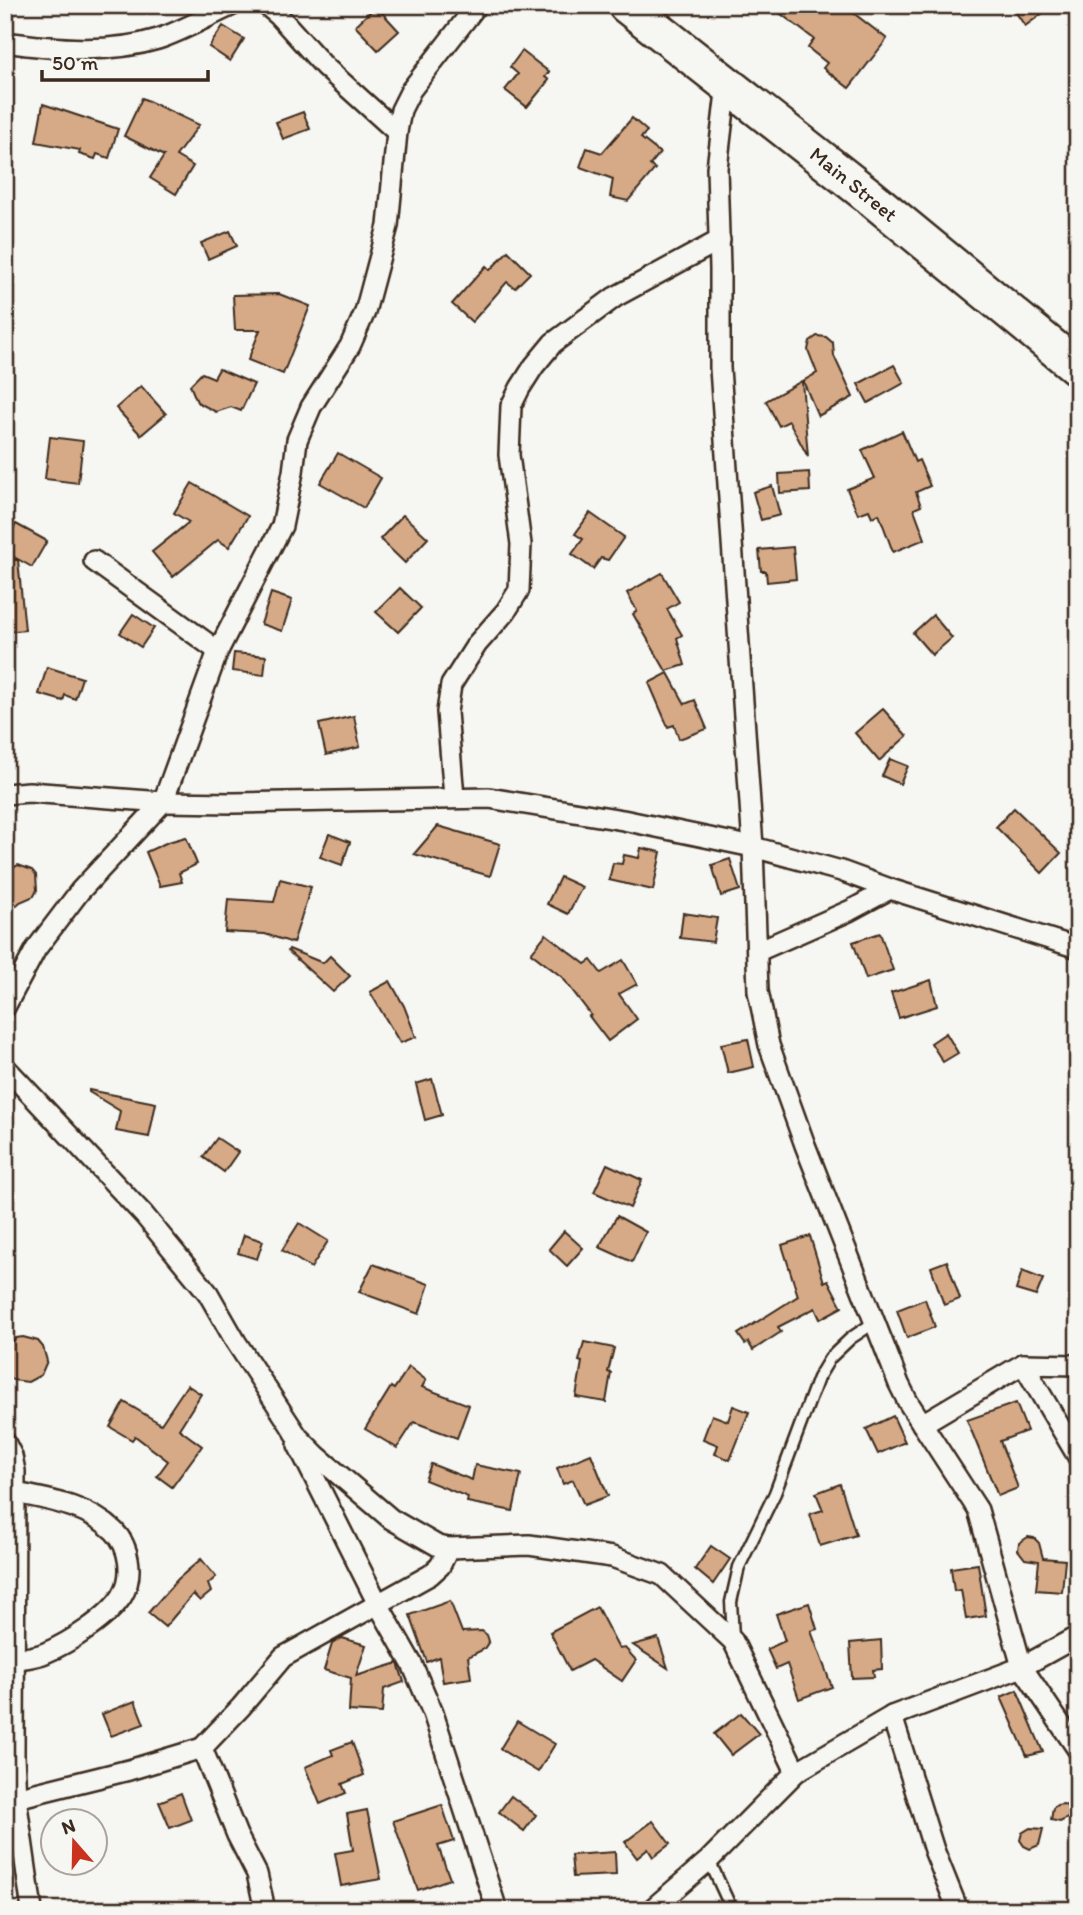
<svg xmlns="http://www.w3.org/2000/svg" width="1083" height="1915" font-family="Itim,sans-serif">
<rect width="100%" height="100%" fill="#f6f6f2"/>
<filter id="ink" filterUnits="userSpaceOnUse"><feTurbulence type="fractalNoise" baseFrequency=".0143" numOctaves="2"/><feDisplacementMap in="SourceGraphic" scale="14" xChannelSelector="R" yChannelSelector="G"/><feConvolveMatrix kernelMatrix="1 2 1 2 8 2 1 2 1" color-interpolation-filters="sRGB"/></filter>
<g filter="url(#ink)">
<!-- building -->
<g fill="#d6aa87" stroke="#3b2a1e" stroke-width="2">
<path d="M769 5H843L887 39 849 88 823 68 827 63 808 48 814 39Z"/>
<path d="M1011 5H1054L1025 26Z"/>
<path d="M376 6 399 31 378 50 355 26Z"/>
<path d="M223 26 244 39 230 61 209 47Z"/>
<path d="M522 51 549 72 545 77 549 80 527 107 505 90 518 74 510 67Z"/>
<path d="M142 98 199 125 176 156 193 166 176 194 150 178 164 156 124 136Z"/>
<path d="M43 104 118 129 109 158 97 154 95 159 79 154 80 150 36 142Z"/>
<path d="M303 112 310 129 283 139 276 122Z"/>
<path d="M632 118 647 131 641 138 660 153 650 165 655 169 628 201 610 197 613 179 580 167 587 148 602 153Z"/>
<path d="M230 231 237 246 208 259 201 243Z"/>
<path d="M508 251 530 273 515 288 507 282 472 322 452 304 486 266 490 270Z"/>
<path d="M279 294 310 306 283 374 248 360 260 330H235L233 295Z"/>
<path d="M817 336 826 337 833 343 834 356 853 397 818 416 803 381 817 373 808 350 810 341Z"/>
<path d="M894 365 904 383 868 403 858 384Z"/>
<path d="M219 369 254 384 241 411 231 407 216 412 197 402 190 385 202 373 214 378Z"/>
<path d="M802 381 808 457 789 421 779 426 766 401Z"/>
<path d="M141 386 166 414 141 435 116 408Z"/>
<path d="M902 431 915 462 919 460 930 486 916 492 921 506 914 509 925 539 893 552 879 514 872 517 869 510 858 514 847 489 875 478 862 450Z"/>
<path d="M50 437 83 441 78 483 45 479Z"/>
<path d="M338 453 381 478 364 508 320 483Z"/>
<path d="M809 472 810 491 780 493 779 474Z"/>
<path d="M192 483 248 516 229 547 218 540 173 577 152 552 189 522 174 513Z"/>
<path d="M772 486 780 515 761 520 753 492Z"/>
<path d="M590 513 624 537 608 560 601 558 593 569 572 554 583 539 575 534Z"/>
<path d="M403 515 428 538 405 563 380 539Z"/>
<path d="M16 524 47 541 32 567 5 552V544Z"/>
<path d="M793 547 796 579 767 582 766 571H761L759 550Z"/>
<path d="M5 560H18L25 630 5 632Z"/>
<path d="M662 573 679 602 667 609 682 635 677 638 685 665 666 671 633 614 637 611 627 593Z"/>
<path d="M400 588 421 608 398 632 376 612Z"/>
<path d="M271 593 292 600 282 631 261 624Z"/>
<path d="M133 614 154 628 141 647 120 633Z"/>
<path d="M933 615 952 638 932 655 913 633Z"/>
<path d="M234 653 266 656 264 675 232 671Z"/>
<path d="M47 667 82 678 75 699 65 695 63 701 39 694Z"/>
<path d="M668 673 685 704 695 700 707 729 679 739 674 725 668 727 649 683Z"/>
<path d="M883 709 907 736 879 761 855 733Z"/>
<path d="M354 716 360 747 326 755 319 724Z"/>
<path d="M890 759 908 766 900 784 882 776Z"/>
<path d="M1014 808 1061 853 1042 873 996 827Z"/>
<path d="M438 826 500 844 490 876 414 854Z"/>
<path d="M329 834 350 842 342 865 320 857Z"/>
<path d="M186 837 197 864 179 873 182 882 160 886 146 852 168 842Z"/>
<path d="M641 848 661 852 653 890 609 880 613 863 622 864 624 855 639 858Z"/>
<path d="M730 859 740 890 721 896 712 865Z"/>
<path d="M18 865 32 870 36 875 37 890 34 896 20 902 5 916V872Z"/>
<path d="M560 877 582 887 568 914 547 904Z"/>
<path d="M280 879 311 887 293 943 265 934 225 932 228 899 274 902Z"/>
<path d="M683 913 717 918 713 942 680 938Z"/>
<path d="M880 933 893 970 866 979 853 942Z"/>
<path d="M546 934 585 964 591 960 601 973 623 960 637 984 619 994 637 1019 608 1041 589 1016 591 1015 562 977 531 953Z"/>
<path d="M289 949 323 963 330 956 350 976 333 992 288 951Z"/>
<path d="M931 980 937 1006 899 1018 891 993Z"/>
<path d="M390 981 404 1006 416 1037 400 1043 370 992Z"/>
<path d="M946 1033 958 1053 943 1062 931 1043Z"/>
<path d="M748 1039 754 1067 728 1073 721 1044Z"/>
<path d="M432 1079 442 1115 425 1120 416 1084Z"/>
<path d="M89 1090 156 1103 149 1137 116 1131 120 1111 89 1092Z"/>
<path d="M217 1138 238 1152 224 1172 203 1157Z"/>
<path d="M607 1164 642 1180 630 1208 594 1192Z"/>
<path d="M617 1216 646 1232 632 1262 599 1247Z"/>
<path d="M299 1223 328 1241 311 1268 282 1250Z"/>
<path d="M564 1231 583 1248 567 1266 549 1249Z"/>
<path d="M244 1235 263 1241 257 1259 238 1253Z"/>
<path d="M810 1236 824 1282 828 1280 842 1307 820 1319 815 1308 778 1327 781 1332 753 1350 748 1342 745 1344 738 1334 798 1296 782 1245Z"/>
<path d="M947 1261 960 1299 944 1305 931 1267Z"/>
<path d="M373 1264 429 1284 419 1314 359 1292Z"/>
<path d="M1022 1271 1043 1279 1036 1296 1016 1290Z"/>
<path d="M925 1299 935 1327 907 1338 897 1310Z"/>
<path d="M23 1337 38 1341 43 1347 47 1361 41 1375 28 1382 13 1380 5 1374V1347L16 1338Z"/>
<path d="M584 1342 614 1348 608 1372 611 1373 606 1402 576 1397 582 1362 579 1361Z"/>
<path d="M409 1367 426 1380 422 1387 469 1405 457 1438 414 1422 397 1448 365 1429 391 1387 394 1389Z"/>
<path d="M187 1385 201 1394 179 1429 202 1446 172 1487 157 1476 168 1461 135 1436 132 1440 110 1427 124 1402 161 1424Z"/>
<path d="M1016 1403 1027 1431 1000 1441 1018 1488 998 1496 967 1420Z"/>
<path d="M733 1406 749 1412 730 1460 715 1454 718 1445 703 1439 712 1415 728 1421Z"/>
<path d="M893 1416 905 1442 878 1454 866 1429Z"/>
<path d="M591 1454 608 1496 584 1505 573 1480 563 1484 557 1468Z"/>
<path d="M431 1464 472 1480 475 1465 521 1474 513 1511 467 1502 468 1497 425 1480Z"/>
<path d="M840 1484 856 1535 820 1546 810 1514 823 1510 816 1493Z"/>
<path d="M1028 1537 1034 1538 1039 1543 1043 1558 1065 1560 1062 1592 1036 1590 1039 1561 1025 1559 1018 1550 1019 1543Z"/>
<path d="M711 1546 730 1559 713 1584 695 1569Z"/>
<path d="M201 1559 216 1577 208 1584 211 1592 200 1601 193 1594 165 1627 148 1613 178 1579Z"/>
<path d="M978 1564 986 1616 966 1619 961 1590 954 1591 951 1568Z"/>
<path d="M450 1601 462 1632 482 1631 487 1635 489 1641 484 1649 468 1657 471 1678 443 1682 439 1657 427 1662 410 1615Z"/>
<path d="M809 1603 817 1629 811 1631 832 1687 799 1699 787 1664 776 1669 767 1649 785 1641 776 1614Z"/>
<path d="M597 1607 619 1649 625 1648 636 1660 622 1681 591 1660 570 1671 550 1632Z"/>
<path d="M342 1638 366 1645 356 1676 398 1663 404 1682 384 1689 382 1713 349 1711 351 1678 324 1670 332 1644Z"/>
<path d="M658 1638 668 1668 633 1645Z"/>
<path d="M881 1640 882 1669 873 1670 874 1677 852 1678 850 1643Z"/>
<path d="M1017 1690 1043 1752 1027 1756 1001 1697Z"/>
<path d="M135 1701 144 1724 111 1736 102 1714Z"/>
<path d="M741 1713 759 1734 731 1755 714 1734Z"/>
<path d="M517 1721 555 1744 538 1772 500 1749Z"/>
<path d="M352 1742 364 1775 342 1784 346 1793 320 1804 305 1767 333 1755 331 1750Z"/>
<path d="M181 1793 191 1820 170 1828 159 1802Z"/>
<path d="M511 1796 536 1815 524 1831 499 1812Z"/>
<path d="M1063 1804 1067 1806 1069 1810 1071 1815 1068 1818 1060 1822 1051 1820 1053 1808 1057 1805Z"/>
<path d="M442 1805 454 1841 438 1846 450 1879 418 1890 393 1821Z"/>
<path d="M367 1810 381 1879 341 1886 335 1853 353 1850 347 1814Z"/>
<path d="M653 1821 670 1844 653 1857 648 1849 637 1858 625 1842Z"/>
<path d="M1030 1828 1043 1829 1039 1845 1030 1849 1024 1846 1020 1840 1022 1833Z"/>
<path d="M615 1852 616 1875 573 1877 571 1855Z"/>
</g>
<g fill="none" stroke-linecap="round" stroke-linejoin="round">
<defs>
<g id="lane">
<path d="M733 1637 731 1602 739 1567 775 1493 818 1378 830 1358 851 1338 875 1322"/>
<path d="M709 1860 732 1910"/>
</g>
<g id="street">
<path d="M266 5 278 15 324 66 397 132"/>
<path d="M5 42C55 49 109 54 158 39 183 31 208 16 233 5"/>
<path d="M727 84 717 168 720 269V368L753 847 758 991 769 1045 805 1145 899 1384 908 1402 978 1510 1022 1667 1078 1750"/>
<path d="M94 561 218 651"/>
<path d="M5 794 29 792 163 802 233 803 489 798 623 820 753 847 841 871 890 889 1078 948"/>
<path d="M454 797 447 712 451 685 477 644 506 611 519 590 521 544 509 455 511 406 520 388 534 366 553 343 615 297 720 240"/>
<path d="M758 951 849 911 890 889"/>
<path d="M5 1007 36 949 80 891 163 802 218 651 282 526 293 472 297 440 311 407 350 346 365 312 388 226 397 132 401 110 411 90 477 5"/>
<path d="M5 1067 144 1215 208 1293 236 1342 298 1437 317 1456 391 1519 438 1546 449 1548 529 1545 612 1557 662 1575 733 1641 796 1772"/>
<path d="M1023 1364 1078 1457"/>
<path d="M922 1424 1023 1364 1078 1365"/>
<path d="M5 1442 12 1456 15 1471 14 1756 16 1798 32 1910"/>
<path d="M298 1445 378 1604 412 1664 433 1713 497 1910"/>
<path d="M14 1660C24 1658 36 1657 45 1653 69 1643 108 1618 122 1596 134 1576 130 1547 114 1531 89 1506 49 1500 16 1493"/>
<path d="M892 1716 934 1850 958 1910"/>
<path d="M202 1748 241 1707 283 1657 430 1575 440 1566 449 1548"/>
<path d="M16 1798 129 1770 202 1748 237 1835 257 1874 265 1910"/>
<path d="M651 1910 709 1860 796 1772 892 1716 1022 1667 1078 1636"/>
</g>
<path id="highway" d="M626 5 869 196 1078 368"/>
</defs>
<!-- lane casing -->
<use href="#lane" stroke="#3b2a1e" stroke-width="15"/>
<!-- street casing -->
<use href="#street" stroke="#3b2a1e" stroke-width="24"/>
<!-- highway casing -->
<use href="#highway" stroke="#3b2a1e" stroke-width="40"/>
<!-- lane -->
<use href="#lane" stroke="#f6f6f2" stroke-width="10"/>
<!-- street -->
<use href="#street" stroke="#f6f6f2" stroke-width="19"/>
<!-- highway -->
<use href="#highway" stroke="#f6f6f2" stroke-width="35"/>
</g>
</g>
<g text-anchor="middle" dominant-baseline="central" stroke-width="7" stroke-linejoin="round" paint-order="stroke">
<!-- street labels -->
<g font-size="21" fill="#3b2a1e" stroke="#f6f6f2">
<text transform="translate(854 184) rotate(39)">Main Street</text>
</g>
</g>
<!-- margin -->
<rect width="1083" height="1915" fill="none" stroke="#f6f6f2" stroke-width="28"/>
<rect x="14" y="14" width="1055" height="1887" fill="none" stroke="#3b2a1e" stroke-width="2.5" filter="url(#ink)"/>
<!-- north arrow -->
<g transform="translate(74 1842) rotate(340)"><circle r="33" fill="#f6f6f2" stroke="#aba49d" stroke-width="2"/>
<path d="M0-5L12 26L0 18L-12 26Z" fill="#c8321e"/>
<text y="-10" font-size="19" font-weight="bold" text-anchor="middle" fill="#3b2a1e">N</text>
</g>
<!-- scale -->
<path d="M42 70v10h166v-10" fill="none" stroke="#3b2a1e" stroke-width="3.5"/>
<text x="52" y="70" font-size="21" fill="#3b2a1e" stroke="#f6f6f2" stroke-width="5" paint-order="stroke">50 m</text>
</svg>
